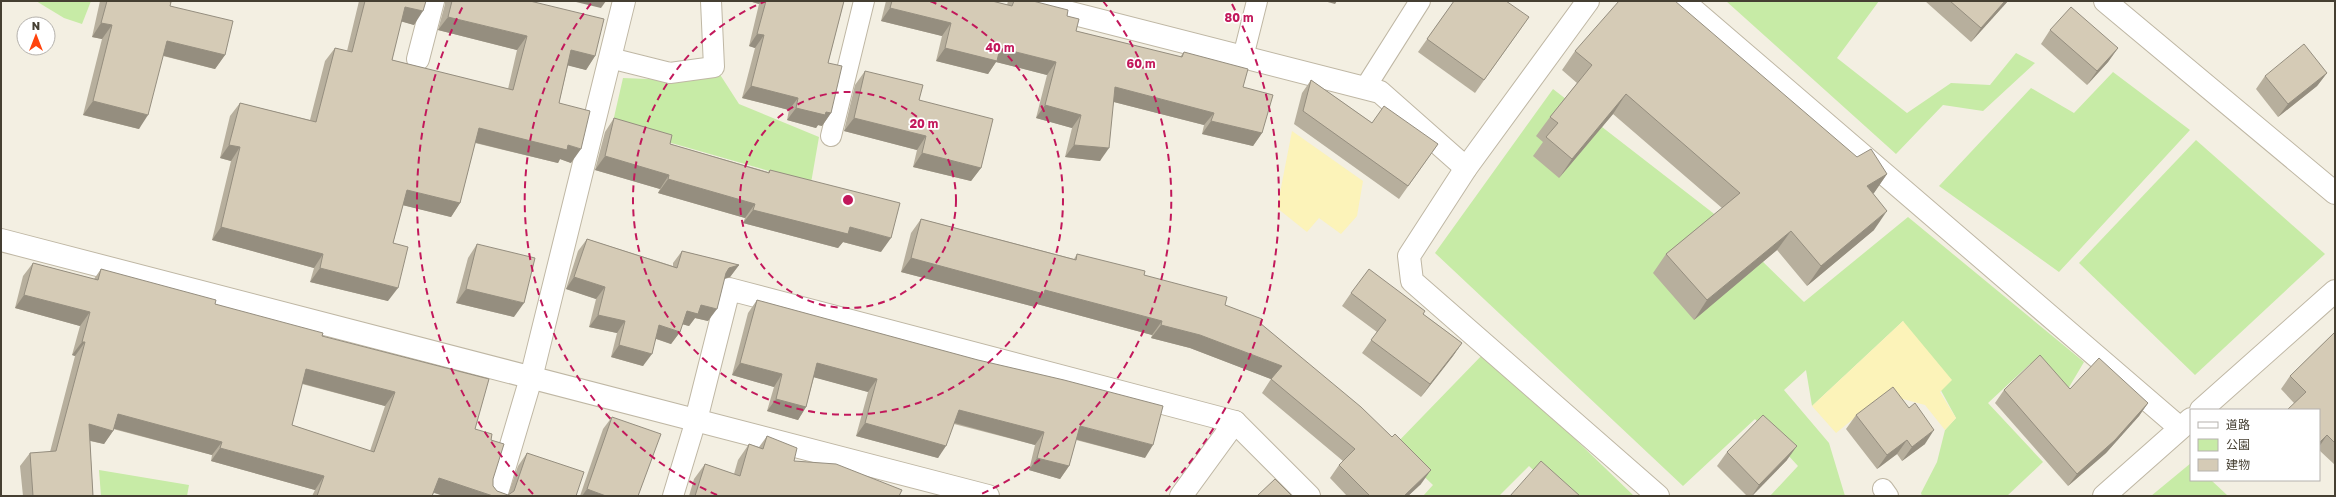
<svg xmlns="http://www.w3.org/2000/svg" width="2336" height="497" font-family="'Golos Text','Noto Sans JP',sans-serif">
<rect width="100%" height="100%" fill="#f3efe2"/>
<!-- green -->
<g fill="#c7eba6">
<path d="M36 1H91L82 24 64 18Z"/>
<path d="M1726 1H1879L1837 58 1907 113 1951 83 1990 85 2016 53 2035 63 1983 111 1943 105 1896 154Z"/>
<path d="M2113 72 2190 130 2059 272 1939 186 2031 88 2074 113Z"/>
<path d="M719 73 739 104 819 137 811 183 612 126 623 78 672 80Z"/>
<path d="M1553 89 1713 213 1804 302 1908 217 2084 362 2065 394 2030 364 1988 403 2043 462 2007 496H1922L1921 493 1937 462 1945 430 1956 418 1903 321 1812 406 1806 370 1784 390 1829 443 1845 496H1770L1798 466 1755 419 1683 486 1435 253Z"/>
<path d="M2196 140 2325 254 2195 375 2079 263Z"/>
<path d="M1485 352 1634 496H1560L1529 466 1499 496H1423L1433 485 1393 447Z"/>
<path d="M2191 463V480H2211L2228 496H2151Z"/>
<path d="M99 470 189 485 187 496H101Z"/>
</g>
<!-- sand -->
<g fill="#fcf3b9">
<path d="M1292 131 1363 181 1357 216 1341 234 1319 218 1307 232 1277 208Z"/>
<path d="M1903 321 1952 380 1940 392 1956 418 1945 430 1925 405 1884 394 1836 433 1812 406Z"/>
</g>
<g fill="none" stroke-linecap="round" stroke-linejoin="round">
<defs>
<g id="lane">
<path d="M1243 57 1257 1"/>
<path d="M610 58 670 73 714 67 711 1"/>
<path d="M1365 88 1420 1"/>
<path d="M831 136 864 1"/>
<path d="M1883 489 1888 496"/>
<path d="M673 496 696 420"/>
</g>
<g id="street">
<path d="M1024 1 1380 92 1466 168"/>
<path d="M1588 1 1466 168 1409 256 1412 281 1658 496"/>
<path d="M1683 1 2180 428"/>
<path d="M2105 1 2335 193"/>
<path d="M418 59 433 1"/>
<path d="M1 240 988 496"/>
<path d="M2201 410 2335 291"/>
<path d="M696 420 729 289 1235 422 1309 496"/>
<path d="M496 496 531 378 624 1"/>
<path d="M1181 496 1235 422"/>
<path d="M2104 496 2191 419"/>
</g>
</defs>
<!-- lane casing -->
<use href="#lane" stroke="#bfb7a4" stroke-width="22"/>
<!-- street casing -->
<use href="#street" stroke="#bfb7a4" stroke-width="24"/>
<!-- lane -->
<use href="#lane" stroke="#fff" stroke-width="20"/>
<!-- street -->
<use href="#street" stroke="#fff" stroke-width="22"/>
</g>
<!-- wall -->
<g fill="#b7af9d" fill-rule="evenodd">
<path d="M100 1H167L170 6 225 55 215 69 163 56 139 129 83 115 102 39 92 37Z"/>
<path d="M359 1H426L414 25 401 21 392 60 508 89 517 50 438 30 445 4V1H530L595 56 586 70 568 65 559 103 571 163 560 159 558 163 475 143 460 203 451 217 403 205 393 243 388 301 310 282 314 268 212 240 231 161 220 158 230 116 240 103 310 120 325 61 335 48 347 51Z"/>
<path d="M749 1H844L828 63 831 113 822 126 818 125 816 128 787 120 789 110 742 98 755 48 749 46 759 4Z"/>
<path d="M886 1H992L1007 5 1008 1H1033L1067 16 1076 31 1180 57 1184 52 1243 87 1262 133 1253 146 1202 134 1204 125 1114 102 1100 161 1065 157 1072 128 1036 118 1047 75 996 62 988 74 936 61 942 36 881 21Z"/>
<path d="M1454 1 1529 17 1475 93 1418 52Z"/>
<path d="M1925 1H2008L1971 42Z"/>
<path d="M2050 30 2118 48 2108 62 2087 85 2041 44Z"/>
<path d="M1575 51 1857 157 1887 174 1873 194 1874 230 1807 286 1777 250 1694 320 1653 273 1666 254 1722 208 1613 114 1559 178 1533 156 1543 142 1536 136 1550 117 1577 83 1562 70Z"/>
<path d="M865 71 919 100 981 168 971 181 913 167 917 150 844 131 855 85Z"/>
<path d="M2327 73 2317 86 2278 117 2256 89 2265 76Z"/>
<path d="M1311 80 1372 123 1438 144 1399 199 1294 124 1302 93Z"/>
<path d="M614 118 670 144 768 172 770 170 881 252 843 242 838 248 743 223 745 218 658 193 660 189 595 170 605 132Z"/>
<path d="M921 219 1074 259 1077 254 1144 275 1225 305 1260 323 1421 484 1408 496H1347L1330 478 1339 465 1343 461 1262 393 1271 379 1190 348 1151 338 1152 335 1037 304 1035 307 901 272 911 233Z"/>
<path d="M587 239 673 266V263L682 251 739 265 730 277 724 279 708 321 695 318 689 326 682 324 680 332 671 344 656 339 643 366 611 357 617 333 589 327 596 299 566 289 578 251Z"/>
<path d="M477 244 514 317 456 303 468 258Z"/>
<path d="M33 263 94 279 101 269 215 304 322 336 475 429 491 440 493 486 497 491 508 495 518 466 527 453 576 496H444L434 493 432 496H312L315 490 211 461 212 455 113 429V431L104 444 90 441 93 496H23L20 466 30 453 50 452 75 356 72 355 80 326 15 308 23 276ZM302 384 385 406 370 451 292 425Z"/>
<path d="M1351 293 1423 314 1462 343 1453 356 1421 397 1362 353 1377 332 1342 306Z"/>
<path d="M757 300 1145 458 1076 440 1069 466 1060 479 1029 470 1035 445 954 424 938 458 856 436 868 392 814 377 806 407 798 420 767 411 774 387 732 375 748 313Z"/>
<path d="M2335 332V465L2319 450V410L2294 403 2281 389 2290 376Z"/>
<path d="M2070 389 2148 403 2139 416 2106 453 2068 486 1995 403 2004 390Z"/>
<path d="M1909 408 1925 444 1902 461 1897 454 1877 469 1846 429 1856 415Z"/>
<path d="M612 417 638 496H580L603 429Z"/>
<path d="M767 436 794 461 899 496H689L694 479 705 464 734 474 738 460 749 444 759 447Z"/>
<path d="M1727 452 1787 460 1752 496H1747L1717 466Z"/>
</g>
<!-- shaded-wall -->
<g fill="#958e7f">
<path d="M577 1H606L601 8 576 2Z"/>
<path d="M749 1H761L759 4Z"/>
<path d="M1324 1H1337L1335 4Z"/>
<path d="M2005 1H2008L1971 42 1981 28Z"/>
<path d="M405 7 423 11 414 25 396 20Z"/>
<path d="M890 8 951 23 942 36 881 21Z"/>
<path d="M448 17 527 36 517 50 438 30Z"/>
<path d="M101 23 112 25 102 39 92 37Z"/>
<path d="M757 34 764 35 755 48 749 46Z"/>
<path d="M167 41 225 55 215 69 157 54Z"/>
<path d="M945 48H1000L1056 62 1047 75 996 62 988 74 936 61Z"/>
<path d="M2118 48 2108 62 2087 85 2097 71Z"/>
<path d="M571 50 595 56 586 70 562 64Z"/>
<path d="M2327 73 2317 86 2278 117 2288 104Z"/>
<path d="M751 86 798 98 789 110 742 98Z"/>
<path d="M1115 87 1214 113 1204 125 1106 100Z"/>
<path d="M1626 94 1613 114 1559 178 1572 159Z"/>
<path d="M93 101 148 115 139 129 83 115Z"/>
<path d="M1045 105 1081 115 1072 128 1036 118Z"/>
<path d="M796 108 826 112 831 113 822 126 818 125 816 128 787 120Z"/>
<path d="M854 118 926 136 917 150 844 131Z"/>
<path d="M1211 121 1262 133 1253 146 1202 134Z"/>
<path d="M479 128 568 145 581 149 571 163 560 159 558 163 469 141Z"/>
<path d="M229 145 240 147 231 161 220 158Z"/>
<path d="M1074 145 1109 148 1100 161 1065 157Z"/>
<path d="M922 153 981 168 971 181 913 167Z"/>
<path d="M605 156 669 175 660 189 595 170Z"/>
<path d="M1887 174 1874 193 1854 206 1867 186Z"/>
<path d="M668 179 755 204 745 218 658 193Z"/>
<path d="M407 190 460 203 451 217 398 204Z"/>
<path d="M753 210 850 227 891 238 881 252 843 242 838 248 743 223Z"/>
<path d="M1887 211 1874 230 1807 286 1821 266Z"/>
<path d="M221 227 323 254 314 268 212 240Z"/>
<path d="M1791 231 1777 250 1694 320 1707 300Z"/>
<path d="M911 258 1045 290 1162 321 1152 335 1037 304 1035 307 901 272Z"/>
<path d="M739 265 730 277 720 280 729 268Z"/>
<path d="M320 268 398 288 388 301 310 282Z"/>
<path d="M574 277 605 287 596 299 566 289Z"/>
<path d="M466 289 524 303 514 317 456 303Z"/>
<path d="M24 295 90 312 80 326 15 308Z"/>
<path d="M701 305 717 309 708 321 695 318 689 326 678 323 687 311Z"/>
<path d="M598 315 625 321 617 333 589 327Z"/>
<path d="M659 325 680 332 671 344 651 337Z"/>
<path d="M1161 325 1200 335 1282 366 1273 380 1190 348 1151 338Z"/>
<path d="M82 342H85L75 356 72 355Z"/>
<path d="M1462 343 1453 356 1421 397 1430 384Z"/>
<path d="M619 345 652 354 643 366 611 357Z"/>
<path d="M740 363 782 374 774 387 732 375Z"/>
<path d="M817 363 877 379 868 392 809 376Z"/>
<path d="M306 369 395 392 385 406 297 382Z"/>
<path d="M776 399 806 407 798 420 767 411Z"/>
<path d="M2148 403 2139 416 2106 453 2068 486 2077 474Z"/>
<path d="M959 410 1044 432 1035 445 951 422Z"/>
<path d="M118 414 222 442 212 455 108 427Z"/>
<path d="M865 423 946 446 938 458 856 436Z"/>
<path d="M89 424 113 431 104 444 79 438Z"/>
<path d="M1080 426 1153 445 1145 458 1071 438Z"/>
<path d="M1934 430 1925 444 1902 461 1912 447Z"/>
<path d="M2327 435 2319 447V443Z"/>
<path d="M1907 440 1897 454 1877 469 1887 455Z"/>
<path d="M1797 446 1787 460 1752 496 1759 485Z"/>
<path d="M220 448 324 476 315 490 211 461Z"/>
<path d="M1037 458 1069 466 1060 479 1029 470Z"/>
<path d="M1431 470 1421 484 1408 496H1404Z"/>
<path d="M439 478 493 496H444L429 491Z"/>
<path d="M587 489 606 496H582Z"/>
</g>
<!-- building -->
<g fill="#d5cbb6" stroke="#958e7f" fill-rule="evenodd">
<path d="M107 1H167L171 2 170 6 233 21 225 55 167 41 148 115 93 101 112 25 101 23Z"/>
<path d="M365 1H426L423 11 405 7 392 60 513 90 527 36 448 17 452 1H530L604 19 595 56 571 50 559 103 590 111 581 149 568 145 567 150 479 128 460 203 407 190 393 243 408 247 398 288 320 268 323 254 221 227 240 147 229 145 240 103 316 122 335 48 352 52Z"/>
<path d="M766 1H844L828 63 842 66 831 113 826 112 825 115 796 108 798 98 751 86 764 35 757 34Z"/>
<path d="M892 1H992L1012 6 1014 1H1033L1068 10 1067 16 1079 19 1076 31 1182 57 1184 52 1248 69 1243 87 1273 95 1262 133 1211 121 1214 113 1115 87 1109 148 1074 145 1081 115 1045 105 1056 62 1000 48 997 61 945 48 951 23 890 8Z"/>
<path d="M1454 1H1506L1529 17 1484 80 1427 39Z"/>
<path d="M1619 1H1675L1857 157 1871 149 1887 174 1867 186 1887 211 1821 266 1791 231 1707 300 1666 254 1740 193 1626 94 1572 159 1546 137 1558 123 1550 117 1592 65 1575 51Z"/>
<path d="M1950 1H2005L1981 28Z"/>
<path d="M2071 7 2118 48 2097 71 2050 30Z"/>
<path d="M2304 44 2327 73 2288 104 2265 76Z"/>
<path d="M865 71 923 85 919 100 993 119 981 168 922 153 926 136 854 118Z"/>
<path d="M1311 80 1372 123 1384 106 1438 144 1408 186 1303 111Z"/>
<path d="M614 118 672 135 670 144 769 173 770 170 900 203 891 238 850 227 848 234 753 210 755 204 668 179 669 175 605 156Z"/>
<path d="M921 219 1076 260 1077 254 1145 271 1144 275 1227 297 1225 305 1262 319 1260 323 1361 407 1392 437 1395 434 1431 470 1404 496H1370L1339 465 1355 449 1271 379 1282 366 1200 335 1161 325 1162 321 1045 290 1044 294 911 258Z"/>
<path d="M587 239 677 268 682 251 739 265 729 268 726 273 717 309 701 305 698 314 687 311 680 332 659 325 652 354 619 345 625 321 598 315 605 287 574 277Z"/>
<path d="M477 244 535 258 524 303 466 289Z"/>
<path d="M33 263 98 280 101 269 216 300 215 304 323 333 322 336 489 379 475 429 492 434 491 440 504 444 493 479V486L497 491 508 495 514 491 527 453 584 472 576 496H493L439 478 432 496H317L324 476 220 448 222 442 118 414 113 431 89 424 93 496H33L30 453 56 451 85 342H82L90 312 24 295ZM306 369 395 392 374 452 292 425Z"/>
<path d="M1369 269 1425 311 1423 314 1462 343 1430 384 1371 340 1386 320 1351 293Z"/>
<path d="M757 300 978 360 1064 380 1163 406 1153 445 1080 426 1069 466 1037 458 1044 432 959 410 946 446 865 423 877 379 817 363 806 407 776 399 782 374 740 363Z"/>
<path d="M2335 332V443L2327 435 2319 443V410H2287L2306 392 2290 376Z"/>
<path d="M2040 355 2070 389 2099 358 2148 403 2115 440 2077 474 2004 390Z"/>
<path d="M1893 387 1909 408 1915 403 1934 430 1912 447 1907 440 1887 455 1856 415Z"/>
<path d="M1763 415 1797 446 1759 485 1727 452Z"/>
<path d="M612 417 661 434 638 496H606L587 489Z"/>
<path d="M767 436 797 448 794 461 836 464 902 490 899 496H695L705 464 740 476 749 444 763 449Z"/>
<path d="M1541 461 1580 496H1510Z"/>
<path d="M1275 479 1292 496H1257Z"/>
</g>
<!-- distance rings -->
<g fill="none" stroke="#c2185b" stroke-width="2" stroke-dasharray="7 5">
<circle cx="848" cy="200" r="108"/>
<path d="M930 1A215 215 0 1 1 766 1"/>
<path d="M717 495A323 323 0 0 1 593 1M1103 1A323 323 0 0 1 979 495"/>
<path d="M533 494A431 431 0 0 1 464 4M1232 4A431 431 0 0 1 1163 494"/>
</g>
<circle cx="848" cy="200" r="6" fill="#c2185b" stroke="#fff" stroke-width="2"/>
<g font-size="12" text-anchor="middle" font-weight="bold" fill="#c2185b" stroke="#fff" stroke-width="3.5" stroke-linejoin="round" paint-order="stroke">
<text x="1239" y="22">80 m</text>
<text x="1000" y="52">40 m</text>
<text x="1141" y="68">60 m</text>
<text x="924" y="128">20 m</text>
</g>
<!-- border -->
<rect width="2336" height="497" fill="none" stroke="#453f32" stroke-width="4"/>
<!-- legend -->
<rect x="2190" y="409" width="130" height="72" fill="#ffffff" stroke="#b5b2ad"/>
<rect x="2198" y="422" width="20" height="6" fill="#ffffff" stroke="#b5b2ad"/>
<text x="2226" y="429" font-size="12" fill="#453f32">道路</text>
<rect x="2198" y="439" width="20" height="12" fill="#c7eba6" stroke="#b5b2ad"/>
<text x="2226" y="449" font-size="12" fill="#453f32">公園</text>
<rect x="2198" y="459" width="20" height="12" fill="#d5cbb6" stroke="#b5b2ad"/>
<text x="2226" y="469" font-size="12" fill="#453f32">建物</text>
<!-- north arrow -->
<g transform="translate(36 36)"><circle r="19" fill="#ffffff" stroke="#b5b2ad"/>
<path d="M0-3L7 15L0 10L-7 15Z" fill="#ff430d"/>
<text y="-6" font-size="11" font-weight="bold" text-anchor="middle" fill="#453f32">N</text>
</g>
</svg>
